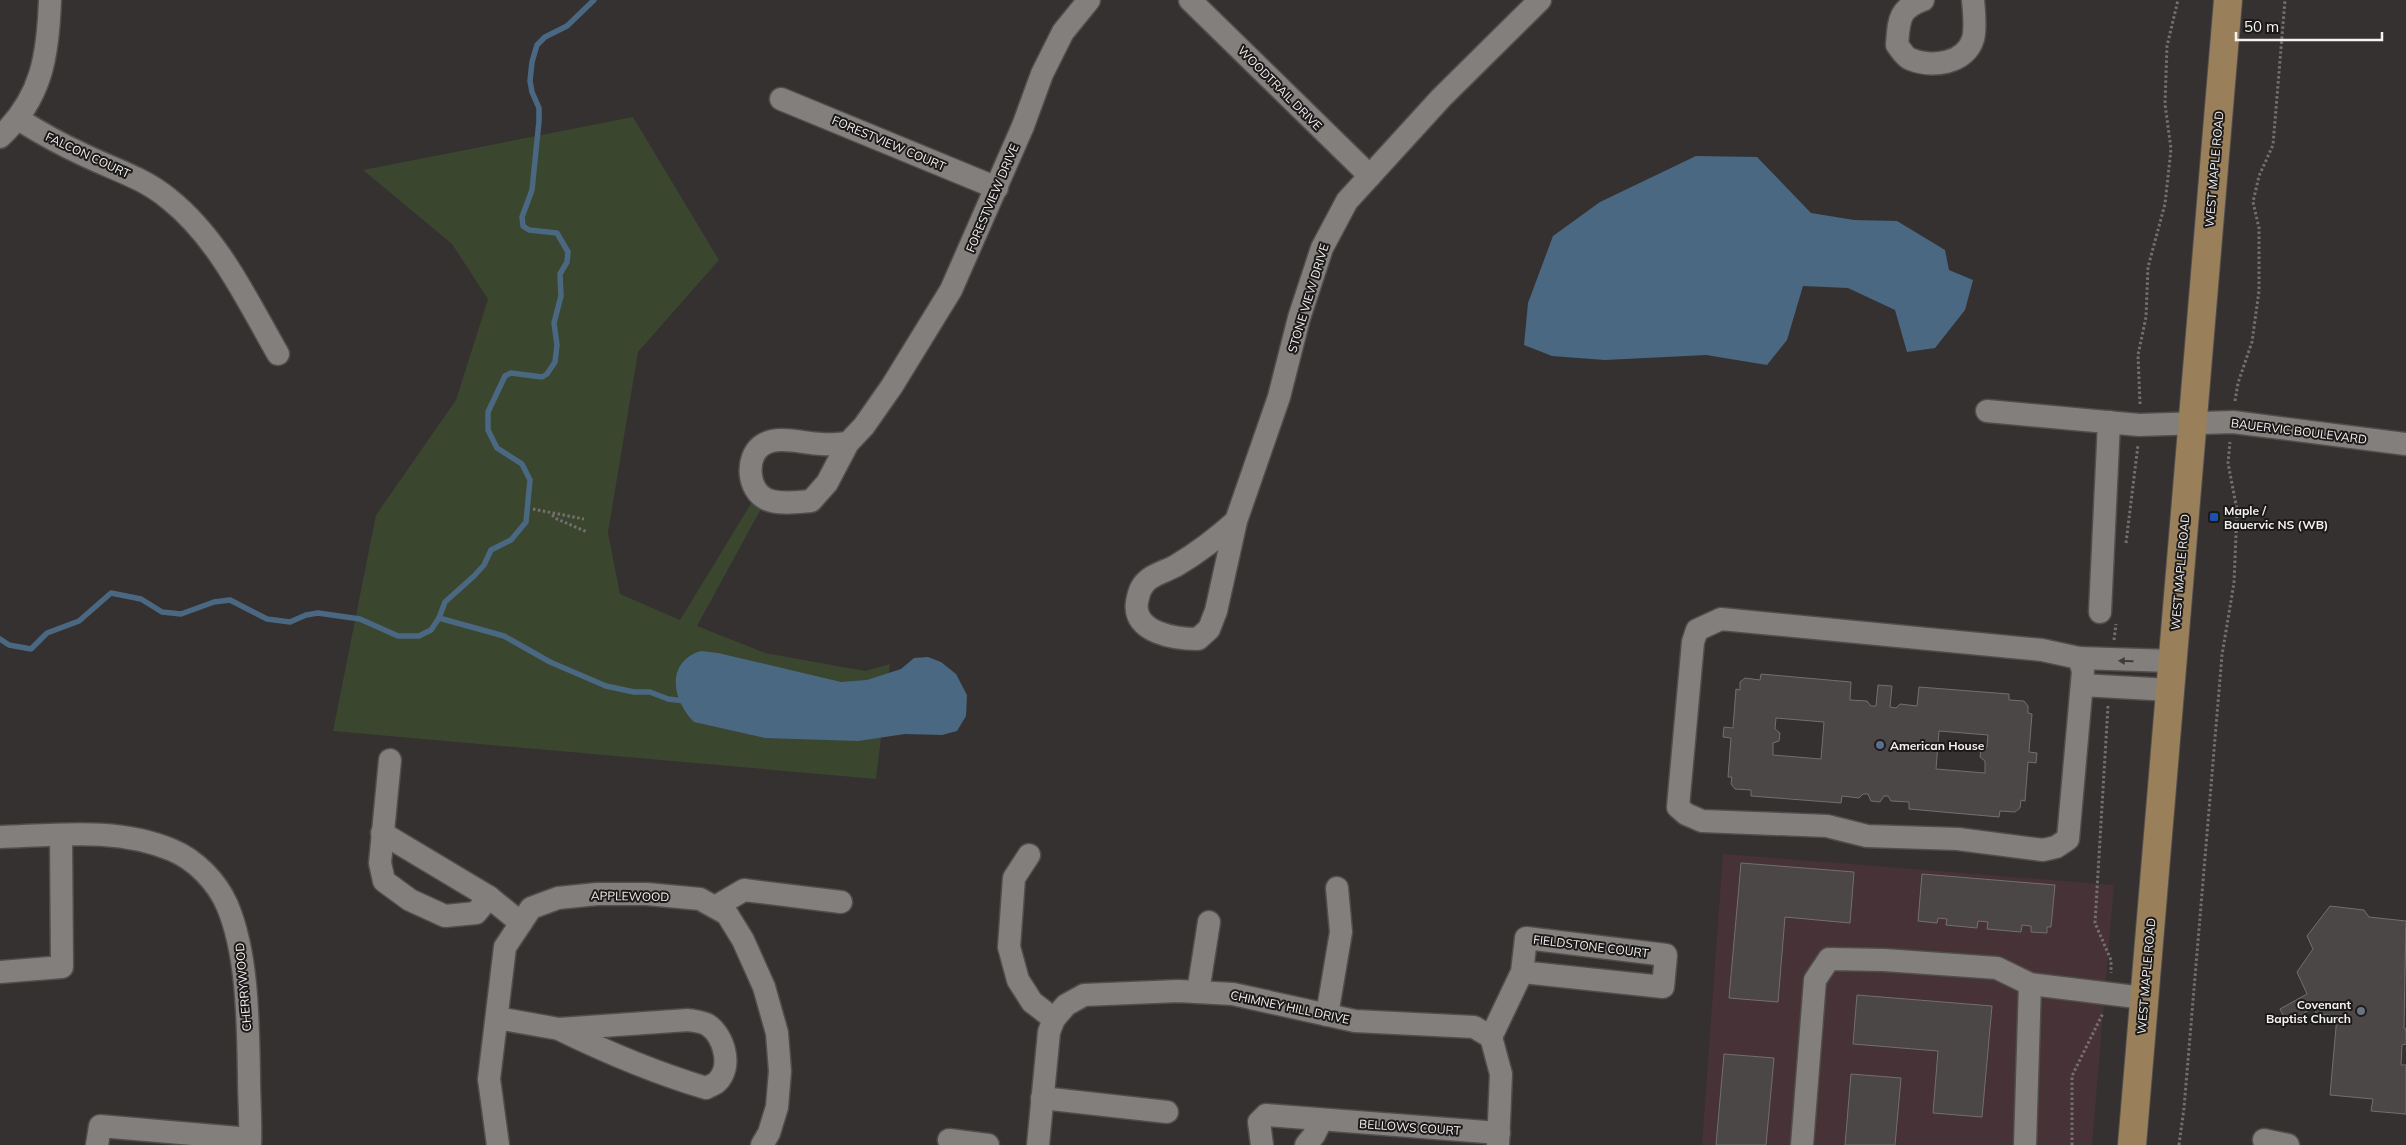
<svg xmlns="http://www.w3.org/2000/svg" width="2406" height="1145" font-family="Mulish,sans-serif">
<rect width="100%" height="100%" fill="#343130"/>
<!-- commercial -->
<path fill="#473337" d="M1723 854 2114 885 2092 1145H1702Z"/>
<!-- green -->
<path fill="#3b462f" d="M633 117 719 260 638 352 608 533 620 594 680 620 752 502 762 507 697 626 765 653 865 671 890 664 876 779 333 731 376 515 456 400 488 299 452 244 363 170Z"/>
<!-- water -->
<g fill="#4b6882">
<path d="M1696 156 1757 157 1811 213 1854 220 1897 221 1945 250 1949 270 1973 280 1965 310 1935 348 1907 352 1895 310 1848 288 1803 286 1787 340 1767 365 1706 355 1605 360 1552 356 1524 345 1528 303 1553 236 1600 202Z"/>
<path d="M701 651 718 653 841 682 867 680 901 669 914 658 928 657 941 662 956 674 967 695 966 716 957 731 942 735 905 734 858 741 765 738 694 722C672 700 665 662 701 651Z"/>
</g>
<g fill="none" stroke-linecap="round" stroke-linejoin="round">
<!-- stream -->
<g stroke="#4b6882" stroke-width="5.5">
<path d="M439 618 504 636 550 662 606 686 634 692H650L668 699 685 701"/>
<path d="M0 639 9 645 31 649 47 633 79 621 111 593 141 599 162 612 181 614 214 602 230 600 267 619 290 622 306 615 318 613 360 619 398 636H419L431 630 439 618 445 602 474 576 484 565 491 550 511 540 526 522 530 480 522 464 497 448 488 430V412L505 376 511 373 542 377 547 374 555 362 557 345 554 323 561 296 560 274 567 262 568 252 557 233 529 230 523 226 522 217 532 190 539 121V108L532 92 530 81 532 62 537 45 545 37 567 26 594 0"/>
</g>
</g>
<!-- building -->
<g fill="#4a4746" stroke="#726f6e" fill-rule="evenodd">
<path d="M1761 674 1851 682 1850 700 1867 701 1871 706H1876L1878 685 1892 686 1890 707 1896 708 1900 704 1917 706 1919 687 2009 694V700L2024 701 2028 706V713L2032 714 2029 752 2037 753 2036 763 2028 762 2025 801 2021 800 2020 808 2015 812 2000 811 1999 817 1909 809V802L1891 801 1888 796H1884L1880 802 1871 801 1868 794H1863L1859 798 1842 796 1841 803 1751 796V790L1735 789 1731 784 1732 777H1728L1731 738 1723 737 1724 727 1733 728 1736 689 1740 690V682L1745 678 1760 680ZM1776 718 1824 722 1821 759 1773 755V743L1779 741 1780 733 1775 729ZM1939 731 1988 735 1987 747 1981 750 1980 757 1985 761V773L1936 769Z"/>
<path d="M1741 863 1854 872 1850 923 1785 917 1778 1002 1729 998Z"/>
<path d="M1922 874 2055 885 2051 927H2047V933L2031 932V926L2022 925 2021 932 1987 929 1988 922 1978 921 1977 928 1946 925 1947 919 1938 918 1937 923 1918 921Z"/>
<path d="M2330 906 2364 910 2369 917 2406 921 2404 1028 2406 1029V1044L2402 1045 2401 1065H2406V1114L2371 1111 2373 1099 2330 1095 2337 1016 2317 1014 2313 1008 2287 1023 2280 1009 2307 994 2297 972 2313 949 2307 936Z"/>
<path d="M1857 995 1992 1006 1982 1117 1933 1113 1938 1051 1853 1044Z"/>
<path d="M1724 1054 1774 1058 1766 1145H1716Z"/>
<path d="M1851 1074 1901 1078 1895 1145H1845Z"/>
</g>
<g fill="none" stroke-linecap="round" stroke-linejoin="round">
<defs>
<g id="minor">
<path d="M1190 0 1370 176"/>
<path d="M1923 0C1898 9 1899 21 1897 45 1901 50 1905 57 1910 59 1932 68 1965 64 1973 39 1976 27 1974 11 1973 0"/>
<path d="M781 99 997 188"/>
<path d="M18 119C39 132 60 144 82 154 112 169 143 177 169 199 219 239 247 300 278 354"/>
<path d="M0 137C42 98 48 55 50 0"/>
<path d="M1987 411 2139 425 2233 422 2406 444"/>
<path d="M848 443C839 444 830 445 821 444 804 444 777 434 761 446 745 459 748 490 766 499 779 505 798 502 811 501L827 483 848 443 864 426 892 386 951 290 1023 126 1042 74 1063 32 1089 0"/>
<path d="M1236 521C1217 538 1199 552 1177 565 1169 570 1157 573 1149 579 1141 585 1139 592 1137 602 1132 633 1176 639 1198 639L1209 629 1216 611 1236 521 1279 397 1299 318 1322 248 1347 201 1441 98 1540 0"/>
<path d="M2100 612 2109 422"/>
<path d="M1721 619 2042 650 2079 658 2083 671 2068 839 2056 847 2043 850 1958 839 1867 836 1827 826 1702 821 1686 814 1678 807 1693 642 1697 630Z"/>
<path d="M2079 658 2172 661"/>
<path d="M2082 685 2170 690"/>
<path d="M390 760 380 863 384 881 410 900 445 916 476 913 489 897 521 923"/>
<path d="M382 833 489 897"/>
<path d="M0 837C57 835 118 827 172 850 196 860 217 882 227 905 248 954 248 1023 249 1077 249 1099 251 1122 250 1145"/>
<path d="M1029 855 1014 878 1009 947 1018 980 1032 1002 1054 1019"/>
<path d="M715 907 744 890 841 902"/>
<path d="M0 972 62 967 61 835"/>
<path d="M1198 992 1209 922"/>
<path d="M1327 1015 1341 932 1337 888"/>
<path d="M497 1018 559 1029 688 1020C694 1021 703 1022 708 1025 724 1036 733 1067 717 1082 714 1085 709 1086 706 1088 656 1073 606 1052 559 1029"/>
<path d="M1491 1037 1522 972 1663 987 1666 955 1526 938 1522 972"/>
<path d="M1042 1098 1167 1112"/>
<path d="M949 1140 988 1145"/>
<path d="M2264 1140 2288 1145"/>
<path d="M97 1145 100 1126 250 1139"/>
<path d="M498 1145 489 1079 505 947 531 908 558 898 597 894H647L700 899 727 914 743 940 764 987 777 1033 780 1071 777 1107 769 1133 762 1145"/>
<path d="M1038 1145 1049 1032 1054 1019 1066 1005 1084 995 1178 991 1233 994 1355 1021 1474 1027 1491 1037 1501 1074 1498 1145"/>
<path d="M1262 1145 1259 1122 1266 1115 1499 1133"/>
<path d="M1306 1145 1314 1135 1321 1121"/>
<path d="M1802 1145 1815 980 1829 959 1884 960 1997 968 2030 984 2144 998"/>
<path d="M2025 1145 2030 984"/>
</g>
<path id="major" d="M2132 1145 2228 0"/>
</defs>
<!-- minor casing -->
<use href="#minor" stroke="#504d4c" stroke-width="25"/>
<!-- major casing -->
<use href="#major" stroke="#504d4c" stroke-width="30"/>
<!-- path -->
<g stroke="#73706f" stroke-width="3" stroke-dasharray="2.5 2.5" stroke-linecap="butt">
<path d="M2235 401 2238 383 2252 342 2259 291V228L2253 202 2259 176 2273 145 2285 0"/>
<path d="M2140 404 2138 355 2146 317 2148 267 2165 204 2171 149 2165 104 2167 46 2178 0"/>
<path d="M533 509 584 519"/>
<path d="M552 515 557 519 587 532"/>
<path d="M2126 543 2138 445"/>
<path d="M2114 640 2116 624"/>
<path d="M2108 706 2095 923 2111 960V973"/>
<path d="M2072 1145V1076L2103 1013"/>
<path d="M2179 1145 2184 1108 2222 655 2234 583 2237 510 2228 463 2230 442"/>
</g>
<!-- minor -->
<use href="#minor" stroke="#827f7d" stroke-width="22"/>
<!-- major -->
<use href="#major" stroke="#9a805a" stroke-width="28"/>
</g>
<!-- one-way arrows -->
<defs><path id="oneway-solid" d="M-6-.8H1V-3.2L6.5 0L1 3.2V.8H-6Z" transform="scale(1.25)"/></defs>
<use fill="#3f3d3c" href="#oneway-solid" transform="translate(2126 661) rotate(-179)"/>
<!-- markers -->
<rect fill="#1a4fb4" stroke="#1b1919" stroke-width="2" x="2209" y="512" width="10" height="10" rx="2.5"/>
<circle fill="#5c6f8a" stroke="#1b1919" stroke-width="2" cx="1880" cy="745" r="5"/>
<circle fill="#6b7280" stroke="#1b1919" stroke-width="2" cx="2361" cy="1011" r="5"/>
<g text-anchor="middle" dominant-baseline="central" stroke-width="4" stroke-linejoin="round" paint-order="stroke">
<!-- street labels -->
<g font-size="12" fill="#f5f3f2" stroke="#1b1919">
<text transform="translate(1280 88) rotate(45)">WOODTRAIL DRIVE</text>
<text transform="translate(889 143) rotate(23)">FORESTVIEW COURT</text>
<text transform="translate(88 155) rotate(25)">FALCON COURT</text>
<text transform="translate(2214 169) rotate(-85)">WEST MAPLE ROAD</text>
<text transform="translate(992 198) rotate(-67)">FORESTVIEW DRIVE</text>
<text transform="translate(1308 298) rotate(-73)">STONE VIEW DRIVE</text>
<text transform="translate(2299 431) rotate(7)">BAUERVIC BOULEVARD</text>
<text transform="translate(2180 572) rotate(-85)">WEST MAPLE ROAD</text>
<text transform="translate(630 896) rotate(1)">APPLEWOOD</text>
<text transform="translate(1591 946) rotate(7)">FIELDSTONE COURT</text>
<text transform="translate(2146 976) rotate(-85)">WEST MAPLE ROAD</text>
<text transform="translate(243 987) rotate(-95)">CHERRYWOOD</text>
<text transform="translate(1290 1007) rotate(12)">CHIMNEY HILL DRIVE</text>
<text transform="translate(1410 1127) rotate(4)">BELLOWS COURT</text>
</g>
<!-- poi labels -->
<g font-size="12" font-weight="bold" fill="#f5f3f2" stroke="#1b1919" text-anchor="start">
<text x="2224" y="510">Maple /<tspan x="2224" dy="14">Bauervic NS (WB)</tspan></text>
<text x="1890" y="745">American House</text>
<text x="2351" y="1004" text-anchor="end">Covenant<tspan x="2351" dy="14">Baptist Church</tspan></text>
</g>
</g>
<!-- scale -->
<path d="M2236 32v8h146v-8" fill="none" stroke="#f5f3f2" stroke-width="2.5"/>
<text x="2244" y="32" font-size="15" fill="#f5f3f2" stroke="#1b1919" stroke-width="4" paint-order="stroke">50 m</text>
</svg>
